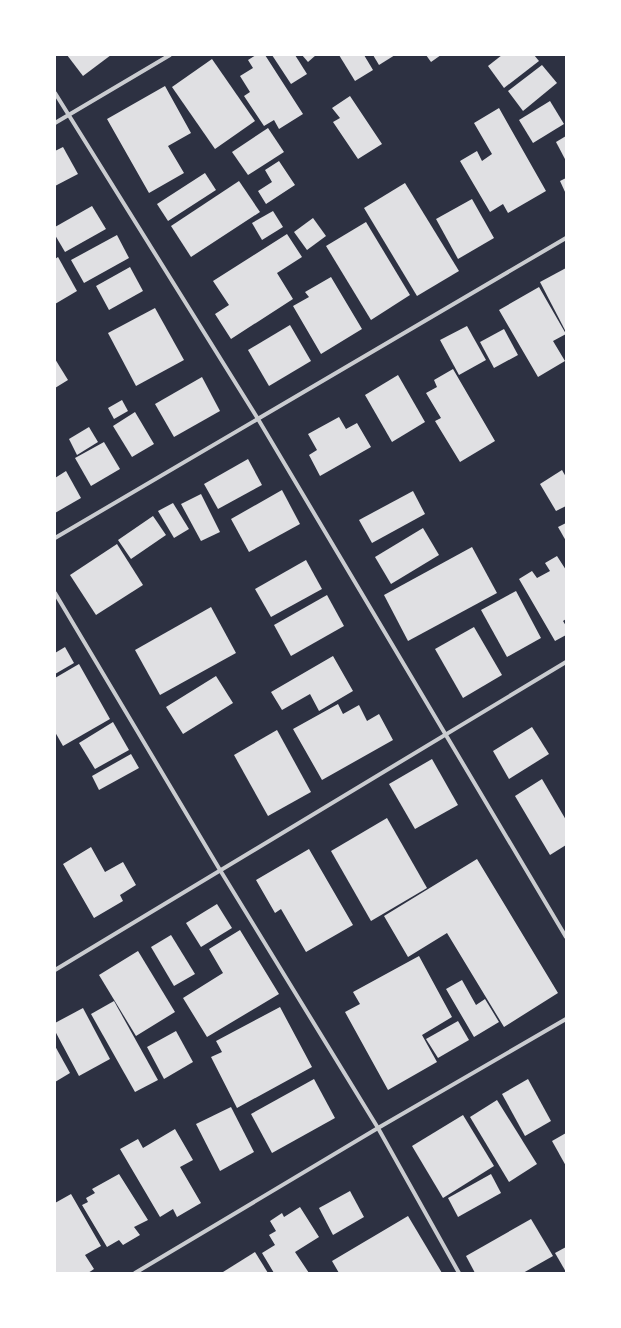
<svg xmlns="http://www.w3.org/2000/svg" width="621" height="1328" font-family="'Space Grotesk',sans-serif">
<rect width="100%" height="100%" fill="#2d3142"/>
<!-- building -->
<g fill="#e0e0e3">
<path d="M67 55H111L83 76Z"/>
<path d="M256 55H265L303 114 279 129 274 120 264 126 244 96 250 92 240 76 253 68 248 60Z"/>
<path d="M272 55H295L307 74 291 84Z"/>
<path d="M302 55H316L308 62Z"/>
<path d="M339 55H364L373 70 355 81Z"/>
<path d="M373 55H395L379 65Z"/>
<path d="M426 55H441L431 62Z"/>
<path d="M502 55H534L539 61 504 88 488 66Z"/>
<path d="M212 59 255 121 215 149 172 87Z"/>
<path d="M542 65 557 83 523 111 508 91Z"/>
<path d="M165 86 191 133 168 146 184 173 149 193 107 119Z"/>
<path d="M350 96 382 144 358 159 333 122 340 118 332 108Z"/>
<path d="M550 101 564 124 533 143 519 120Z"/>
<path d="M499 108 546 191 508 213 503 204 490 212 460 161 477 151 482 161 492 154 474 123Z"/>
<path d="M268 128 284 152 248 175 232 152Z"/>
<path d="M566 136V161L556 142Z"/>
<path d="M63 147 78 174 55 186V151Z"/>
<path d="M279 161 295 185 266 204 258 191 272 182 265 170Z"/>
<path d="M205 173 216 190 168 221 157 204Z"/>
<path d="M566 178V194L560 181Z"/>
<path d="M239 181 260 212 191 257 171 226Z"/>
<path d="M405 183 459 271 417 296 364 208Z"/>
<path d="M472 199 494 238 458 259 436 219Z"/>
<path d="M92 206 106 229 65 252 55 235V227Z"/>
<path d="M273 211 283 227 262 240 252 223Z"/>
<path d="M313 218 326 236 307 250 294 232Z"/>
<path d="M366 222 410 295 371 320 326 246Z"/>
<path d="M287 234 302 257 277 273 293 299 231 339 215 314 229 305 213 281Z"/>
<path d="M117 235 129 258 84 283 71 260Z"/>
<path d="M58 257 77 291 55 304V259Z"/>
<path d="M130 267 143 291 109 310 96 286Z"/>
<path d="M566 268V332L540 282Z"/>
<path d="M331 277 362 329 321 354 293 306 309 297 305 292Z"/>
<path d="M539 287 566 334 553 341 565 361 538 377 499 310Z"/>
<path d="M155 308 184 360 136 386 108 333Z"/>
<path d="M290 325 311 361 269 386 248 350Z"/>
<path d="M467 326 486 360 459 375 440 340Z"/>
<path d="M504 329 518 355 494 368 480 342Z"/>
<path d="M55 359 68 380 55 388Z"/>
<path d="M453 369 495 441 460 462 435 421 441 418 426 393 437 387 434 380Z"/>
<path d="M398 375 425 422 392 442 365 395Z"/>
<path d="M202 377 220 411 174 437 155 404Z"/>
<path d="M122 400 128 411 114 419 108 408Z"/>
<path d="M135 412 154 444 132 457 113 426Z"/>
<path d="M339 417 346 429 357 423 371 447 320 476 309 455 317 450 308 434Z"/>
<path d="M89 427 98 442 77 455 69 439Z"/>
<path d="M104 442 120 469 91 486 75 458Z"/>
<path d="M248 459 262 485 218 509 204 484Z"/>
<path d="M562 470 566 477V506L556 511 540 484Z"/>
<path d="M66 471 81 498 55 513V478Z"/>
<path d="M282 490 300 524 249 552 231 519Z"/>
<path d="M413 491 425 514 372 543 359 520Z"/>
<path d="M201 494 220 532 201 541 181 504Z"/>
<path d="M173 503 189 529 174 538 158 511Z"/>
<path d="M153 516 166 535 131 559 118 540Z"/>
<path d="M566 523V541L558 527Z"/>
<path d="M423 528 439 555 391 584 375 557Z"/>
<path d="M117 544 143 585 96 615 70 575Z"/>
<path d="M472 547 497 593 408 641 384 595Z"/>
<path d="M557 556 566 570V619L563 621 566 626V635L555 641 519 579 532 571 537 578 550 571 545 563Z"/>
<path d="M306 560 322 589 271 617 255 589Z"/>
<path d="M516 591 541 638 507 657 481 610Z"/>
<path d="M327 595 344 626 291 656 274 625Z"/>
<path d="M211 607 236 653 160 695 135 650Z"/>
<path d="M474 627 502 675 463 698 435 649Z"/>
<path d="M65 647 74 663 55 674V653Z"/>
<path d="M333 656 353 691 319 711 310 694 282 710 271 692Z"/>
<path d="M79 664 110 719 63 746 55 732V678Z"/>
<path d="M216 676 233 703 183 734 166 707Z"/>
<path d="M338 704 343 714 359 705 367 721 379 714 393 740 322 780 293 729Z"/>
<path d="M113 722 129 750 95 769 79 743Z"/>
<path d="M532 727 549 754 509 779 493 751Z"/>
<path d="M277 730 311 792 268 816 234 755Z"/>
<path d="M131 754 139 768 99 790 92 776Z"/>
<path d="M432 759 458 805 415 829 389 784Z"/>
<path d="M542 779 566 820V845L550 855 515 796Z"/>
<path d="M387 818 427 888 371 921 331 851Z"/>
<path d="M91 847 105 872 123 862 136 885 120 895 123 901 94 918 63 864Z"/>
<path d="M309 849 353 925 306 952 281 909 275 913 256 880Z"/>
<path d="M477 859 558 993 504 1027 447 933 408 957 384 916Z"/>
<path d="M217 904 232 928 201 947 186 923Z"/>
<path d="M240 930 279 994 207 1037 183 998 223 973 209 949Z"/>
<path d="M171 935 195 974 174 986 151 947Z"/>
<path d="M138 951 175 1012 136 1036 99 975Z"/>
<path d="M419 956 452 1017 422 1035 437 1062 388 1090 345 1012 360 1004 353 992Z"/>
<path d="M462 980 476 1005 485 999 499 1022 474 1037 446 989Z"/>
<path d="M114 1001 158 1080 135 1092 91 1014Z"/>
<path d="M280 1007 312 1067 237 1108 211 1057 222 1052 216 1041Z"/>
<path d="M83 1008 110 1059 79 1076 55 1031V1023Z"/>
<path d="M458 1021 469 1040 438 1058 426 1039Z"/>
<path d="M176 1031 193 1062 164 1079 147 1047Z"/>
<path d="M55 1046 70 1073 55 1082Z"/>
<path d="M314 1079 335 1118 272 1153 251 1114Z"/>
<path d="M528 1079 551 1121 525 1136 502 1094Z"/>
<path d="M497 1100 537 1164 509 1182 470 1117Z"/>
<path d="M231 1107 254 1152 220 1171 196 1124Z"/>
<path d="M463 1115 494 1166 443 1198 412 1146Z"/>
<path d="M175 1129 193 1160 180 1167 201 1203 177 1217 173 1209 160 1217 120 1149 138 1139 143 1148Z"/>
<path d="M566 1133V1166L552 1141Z"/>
<path d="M119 1174 148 1220 134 1227 140 1235 123 1245 119 1240 107 1247 82 1205 88 1202 86 1198 95 1193 92 1189Z"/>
<path d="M491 1174 501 1193 458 1217 448 1198Z"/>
<path d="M350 1191 364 1217 333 1235 319 1208Z"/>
<path d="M71 1194 101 1246 85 1255 94 1269 88 1273H55V1203Z"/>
<path d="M300 1207 319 1237 295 1252 309 1273H274L262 1253 275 1245 269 1235 276 1231 270 1221 282 1213 284 1217Z"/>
<path d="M408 1216 442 1273H339L332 1261Z"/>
<path d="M531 1219 553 1256 523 1273H475L466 1256Z"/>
<path d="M566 1247V1272L555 1253Z"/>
<path d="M255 1252 268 1273H224L223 1272Z"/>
</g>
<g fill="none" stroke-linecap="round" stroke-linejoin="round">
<!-- minor -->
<g stroke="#caccd0" stroke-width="4">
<path d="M55 93 258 419 566 937"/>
<path d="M55 123 170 55"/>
<path d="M55 538 566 238"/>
<path d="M55 593 220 870 378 1128 459 1273"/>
<path d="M55 970 566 662"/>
<path d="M135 1273 378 1128 566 1019"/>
</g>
</g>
<!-- border -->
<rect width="621" height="1328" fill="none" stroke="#ffffff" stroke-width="112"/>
</svg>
